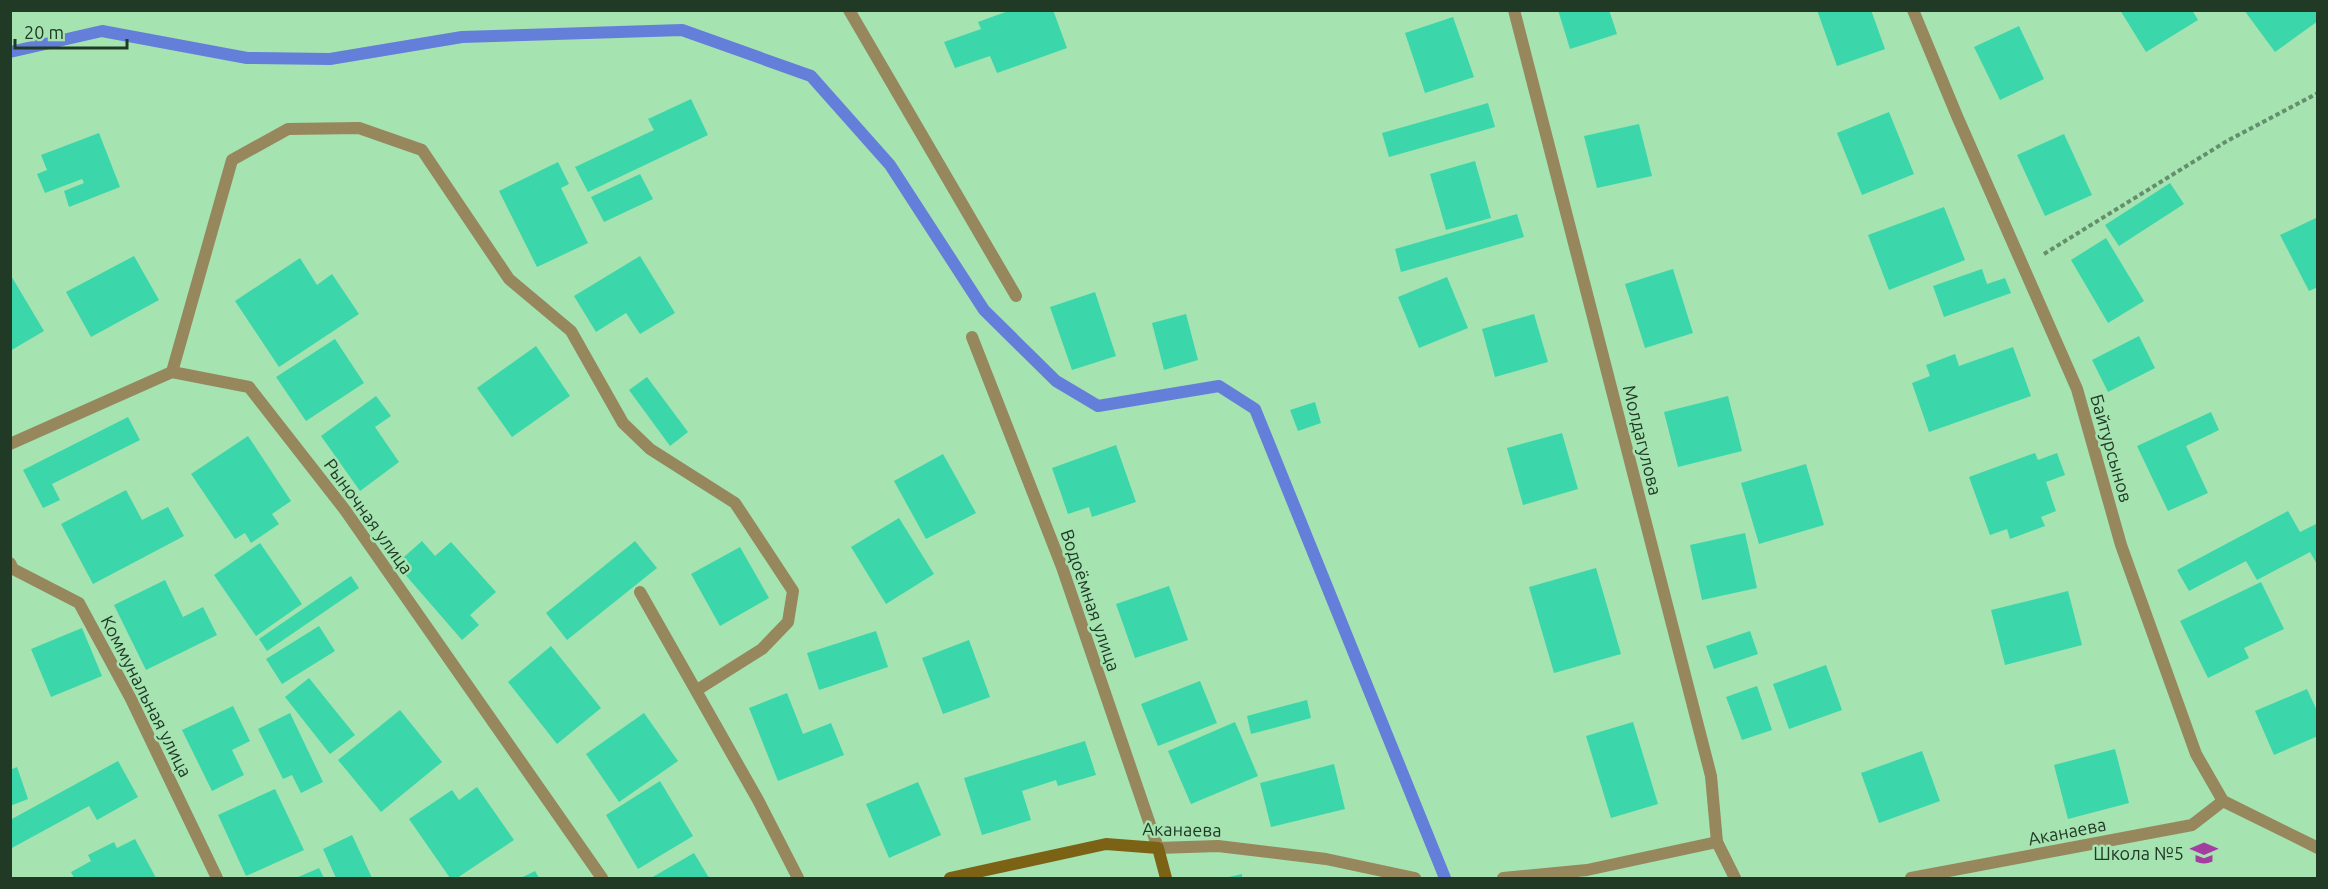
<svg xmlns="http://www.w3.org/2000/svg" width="2328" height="889" font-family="Ubuntu,sans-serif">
<rect width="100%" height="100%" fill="#a5e3b1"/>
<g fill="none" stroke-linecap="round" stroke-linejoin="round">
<!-- stream -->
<path stroke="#647fda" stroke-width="12" d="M10 52 102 31 247 58 330 59 462 37 682 30 811 76 890 165 984 310 1056 381 1098 406 1219 386 1255 409 1445 878"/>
</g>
<!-- building -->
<g fill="#3cd6ab">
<path d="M1011 10H1053L1067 48 997 73 990 56 955 68 944 42 981 29 978 22Z"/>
<path d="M1558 10H1609L1617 34 1570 49Z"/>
<path d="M1817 10H1871L1885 49 1837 66Z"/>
<path d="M2120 10H2192L2198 20 2146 52Z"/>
<path d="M2244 10H2318V21L2275 52Z"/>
<path d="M1453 17 1474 77 1425 93 1405 33Z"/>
<path d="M2019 26 2044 79 2000 100 1974 47Z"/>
<path d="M691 99 708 135 588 192 575 167 654 130 648 119Z"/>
<path d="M1488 103 1495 127 1389 157 1382 133Z"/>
<path d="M1889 112 1914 174 1862 195 1837 133Z"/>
<path d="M1639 124 1652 176 1597 188 1584 136Z"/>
<path d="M99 133 120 187 69 207 64 191 84 183 82 179 45 193 37 174 47 170 41 155Z"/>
<path d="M2064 134 2092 195 2045 216 2017 155Z"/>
<path d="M1475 161 1491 218 1446 230 1430 174Z"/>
<path d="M558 162 569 184 561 188 588 243 537 267 499 191Z"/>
<path d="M640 174 653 199 604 222 591 197Z"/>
<path d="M2170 183 2184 204 2119 246 2105 225Z"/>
<path d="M1944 207 1965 260 1889 290 1868 235Z"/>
<path d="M1517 214 1524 237 1401 272 1395 249Z"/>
<path d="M2318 217V287L2309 291 2280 235Z"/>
<path d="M2106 238 2144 301 2108 323 2071 260Z"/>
<path d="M134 256 159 300 91 337 66 292Z"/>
<path d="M640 256 675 313 640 334 626 313 596 332 574 296Z"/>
<path d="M300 258 317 285 332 274 359 314 279 367 235 301Z"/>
<path d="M1673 269 1693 333 1645 348 1625 284Z"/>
<path d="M1982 269 1987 284 2005 278 2011 293 1944 317 1933 286Z"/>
<path d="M10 274 44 331 10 351Z"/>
<path d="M1447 277 1468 328 1419 348 1398 297Z"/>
<path d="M1095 292 1116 356 1072 370 1050 307Z"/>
<path d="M1186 314 1198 360 1164 370 1152 323Z"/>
<path d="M1534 314 1548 362 1495 377 1482 329Z"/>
<path d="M2139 336 2155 368 2108 392 2092 360Z"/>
<path d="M335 339 364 383 306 421 276 377Z"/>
<path d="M536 346 570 396 512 437 477 388Z"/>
<path d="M2013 347 2031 396 1929 432 1912 383 1930 376 1926 365 1955 354 1959 366Z"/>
<path d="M647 377 688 432 670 446 629 390Z"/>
<path d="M376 396 391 416 375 427 399 462 360 491 321 436Z"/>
<path d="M1728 396 1742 451 1678 467 1664 412Z"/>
<path d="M1315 402 1321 423 1298 431 1290 410Z"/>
<path d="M2211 412 2219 430 2186 446 2208 493 2168 511 2137 446Z"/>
<path d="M128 417 140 440 52 484 60 500 43 508 23 470Z"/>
<path d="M1562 433 1578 489 1523 505 1507 448Z"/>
<path d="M248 436 291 501 272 514 279 524 251 543 245 533 235 539 191 474Z"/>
<path d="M1116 445 1136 502 1092 517 1089 507 1068 514 1052 468Z"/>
<path d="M2035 453 2038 460 2057 453 2065 475 2046 482 2056 511 2041 517 2045 526 2010 539 2007 529 1990 535 1969 477Z"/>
<path d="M943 454 976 513 926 539 894 481Z"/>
<path d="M1806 464 1824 525 1759 544 1741 483Z"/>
<path d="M126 490 142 520 168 507 184 536 93 584 61 524Z"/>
<path d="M2288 511 2300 532 2318 523V566L2310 552 2257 580 2246 561 2189 591 2177 570Z"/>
<path d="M899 518 934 574 886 604 851 547Z"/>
<path d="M1745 533 1757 588 1702 600 1690 545Z"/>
<path d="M422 541 435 556 451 542 496 592 470 615 479 625 462 640 396 564Z"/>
<path d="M635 541 657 568 567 640 546 613Z"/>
<path d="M260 543 302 604 256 636 214 575Z"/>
<path d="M740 547 769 598 720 626 691 574Z"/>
<path d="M1596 568 1621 654 1554 673 1529 587Z"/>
<path d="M351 576 359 588 267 651 259 639Z"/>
<path d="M165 580 183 617 203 607 217 635 146 670 114 605Z"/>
<path d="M2261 582 2284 629 2244 648 2249 658 2208 678 2180 621Z"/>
<path d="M1169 586 1188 640 1135 658 1116 604Z"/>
<path d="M2068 591 2082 645 2005 665 1991 610Z"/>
<path d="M319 626 335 651 282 684 266 659Z"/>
<path d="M82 628 102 676 51 697 31 649Z"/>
<path d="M876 631 888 667 819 690 807 653Z"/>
<path d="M1750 631 1758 654 1714 669 1706 646Z"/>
<path d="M969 640 990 697 943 714 922 658Z"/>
<path d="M551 646 601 708 557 744 508 682Z"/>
<path d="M1826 665 1842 710 1789 729 1773 684Z"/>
<path d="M309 678 355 735 330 754 285 697Z"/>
<path d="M1200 681 1217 723 1158 746 1141 704Z"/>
<path d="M1757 686 1772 730 1742 740 1726 697Z"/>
<path d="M2307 689 2318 713V736L2274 755 2255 711Z"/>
<path d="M787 693 803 734 831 723 844 755 778 781 749 708Z"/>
<path d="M1307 700 1311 718 1251 734 1247 716Z"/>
<path d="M233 706 250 741 232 750 244 775 212 791 182 730Z"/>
<path d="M400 710 442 762 381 812 338 760Z"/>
<path d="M290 713 323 782 301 793 292 775 283 779 258 729Z"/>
<path d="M644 713 678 761 619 802 586 754Z"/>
<path d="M1235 722 1258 776 1191 804 1168 751Z"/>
<path d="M1633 722 1658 804 1611 818 1586 736Z"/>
<path d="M1085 741 1096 775 1058 786 1056 780 1022 791 1031 820 982 835 964 778Z"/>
<path d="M2115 749 2129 803 2068 819 2054 765Z"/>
<path d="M1922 751 1940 801 1879 823 1861 773Z"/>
<path d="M118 761 138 797 97 820 89 806 10 849V820Z"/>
<path d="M1334 764 1345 809 1271 827 1260 783Z"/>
<path d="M17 767 28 799 10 806V770Z"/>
<path d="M660 781 693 836 638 869 606 815Z"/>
<path d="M918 782 941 835 889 858 866 804Z"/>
<path d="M477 787 514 840 457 878H450L409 819 452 790 459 800Z"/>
<path d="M275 789 304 850 246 876 218 815Z"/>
<path d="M352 835 372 878H336L323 849Z"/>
<path d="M135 839 156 878H74L71 872 91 861 88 855 114 842 117 848Z"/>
<path d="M694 853 709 878H651Z"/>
<path d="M319 868 324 878H296Z"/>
<path d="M535 871 539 878H521Z"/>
<path d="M1242 874V878H1225Z"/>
</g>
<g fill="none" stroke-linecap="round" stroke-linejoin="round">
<!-- path -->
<path stroke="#648f6c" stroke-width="4" stroke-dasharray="4.5 3" stroke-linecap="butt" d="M2044 254 2227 141 2318 93"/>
<!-- lane -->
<g stroke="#97875c" stroke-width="12">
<path d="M849 10 1016 296"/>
<path d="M172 372 232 160 288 129 359 128 422 150 509 279 571 331 623 423 650 449 735 503 793 591 788 622 762 649 697 690"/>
<path d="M640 592 758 800 798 878"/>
</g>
<!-- street -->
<g stroke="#97875c" stroke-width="12">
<path d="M1514 10 1711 776 1717 842 1735 878"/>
<path d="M1913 10 1957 116 2077 389 2121 545 2196 754 2223 801 2318 848"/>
<path d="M972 337 1062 567 1158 848 1218 846 1326 859 1415 878"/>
<path d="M10 444 172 372 249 387 345 510 602 878"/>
<path d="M10 563 13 569 79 603 131 699 217 878"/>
<path d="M1503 878 1587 870 1717 842"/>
<path d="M1911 878 2192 825 2223 801"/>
</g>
<!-- secondary -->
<path stroke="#7b6215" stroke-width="12" d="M950 878 1106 844 1158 848 1166 878"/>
</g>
<!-- icons -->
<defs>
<symbol id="school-bare" viewBox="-9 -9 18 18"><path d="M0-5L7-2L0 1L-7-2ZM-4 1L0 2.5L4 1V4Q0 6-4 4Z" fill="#a53da0" stroke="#a5e3b1" stroke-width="2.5" paint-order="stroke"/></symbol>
</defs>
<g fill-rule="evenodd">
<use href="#school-bare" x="2185" y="834" width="38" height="38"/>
</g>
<g text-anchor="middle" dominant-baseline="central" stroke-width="5" stroke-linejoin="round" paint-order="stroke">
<!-- street labels -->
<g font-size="18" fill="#213a26" stroke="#a5e3b1">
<text transform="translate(1643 440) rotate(76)">Молдагулова</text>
<text transform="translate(2112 448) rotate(74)">Байтурсынов</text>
<text transform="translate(369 516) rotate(54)">Рыночная улица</text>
<text transform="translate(1091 600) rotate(71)">Водоёмная улица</text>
<text transform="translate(147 696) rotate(63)">Коммунальная улица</text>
<text transform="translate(1182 829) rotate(1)">Аканаева</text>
<text transform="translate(2067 831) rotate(-11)">Аканаева</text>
</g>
<!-- poi labels -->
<g font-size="18" fill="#213a26" stroke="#a5e3b1" text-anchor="end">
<text x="2184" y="853">Школа №5</text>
</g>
</g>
<!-- border -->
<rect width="2328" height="889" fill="none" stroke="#213a26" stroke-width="24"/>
<!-- scale -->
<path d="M15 39v9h112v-9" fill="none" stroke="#213a26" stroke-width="3"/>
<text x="24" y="39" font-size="18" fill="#213a26" stroke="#a5e3b1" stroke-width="4.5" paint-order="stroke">20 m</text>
</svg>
